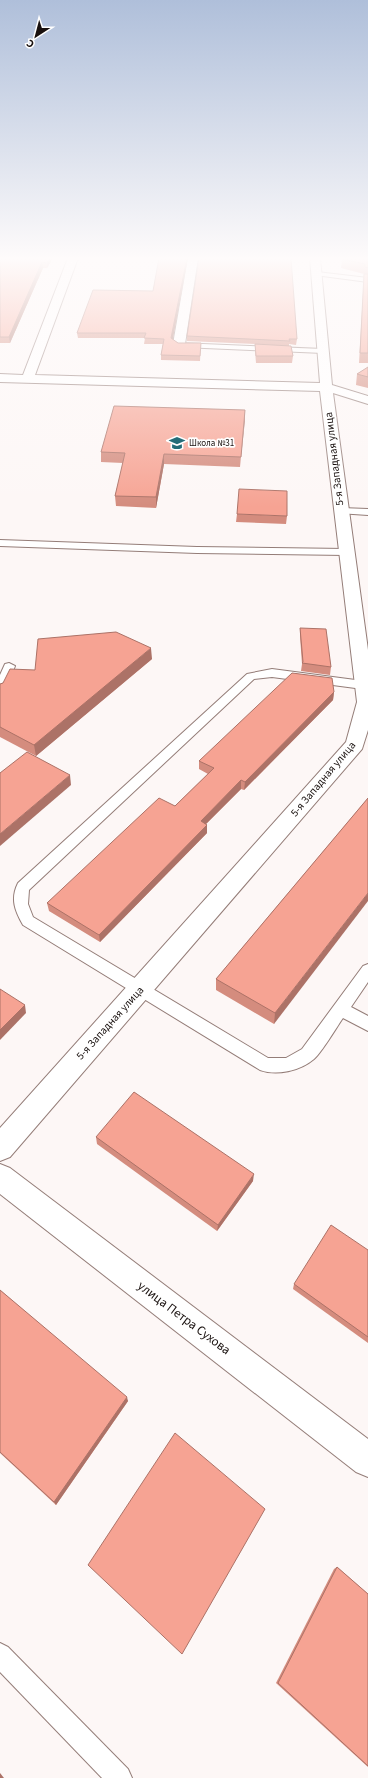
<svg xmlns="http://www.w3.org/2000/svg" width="368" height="1778" font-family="'Source Sans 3',sans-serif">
<rect width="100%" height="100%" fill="#fdf7f6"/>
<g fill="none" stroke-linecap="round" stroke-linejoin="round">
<defs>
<g id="service">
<path d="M317 272 368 278V282L315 275 314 274Z"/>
<path d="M179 343 323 349 327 351 323 353 182 347H179Z"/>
<path d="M341 508 368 509V515L338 513 336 511 338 509Z"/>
<path d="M0 540 197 547 346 549 351 552 346 555 197 553 0 546Z"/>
<path d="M9 663 15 666 6 690 4 693 0 694V675L5 664Z"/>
<path d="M272 669 363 681 367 682 368 686 363 689 272 677 254 679 29 890 28 904 33 917 268 1058H286L302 1049 363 966 368 964V982L351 1007 368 1016V1031L343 1018C336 1028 322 1052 314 1059 300 1071 277 1076 260 1070L23 925C15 911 10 899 18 883L247 674Z"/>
<path d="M0 1643 8 1647 128 1769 132 1778H102L0 1672Z"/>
</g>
<g id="minor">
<path d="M68 258H78L35 375 320 383 310 258H320L332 385 368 396V404L333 393 368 650V730L362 749 10 1157 0 1161V1128L346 742 357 702 320 391 0 382V374L23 375Z"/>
<path d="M188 258H198L185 344 179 347 173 344Z"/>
</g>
<path id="tertiary" d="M0 1164 10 1168 368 1439V1477L356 1472 0 1194Z"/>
</defs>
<!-- service casing -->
<use href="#service" stroke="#947d78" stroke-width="2"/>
<!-- minor casing -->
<use href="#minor" stroke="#947d78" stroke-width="2"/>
<!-- tertiary casing -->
<use href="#tertiary" stroke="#947d78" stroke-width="2"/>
<!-- service -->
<use href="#service" fill="#fff" fill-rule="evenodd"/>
<!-- minor -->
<use href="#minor" fill="#fff" fill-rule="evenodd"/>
<!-- tertiary -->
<use href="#tertiary" fill="#fff" fill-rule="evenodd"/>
</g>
<!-- wall -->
<g fill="#d48c7e">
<path d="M0 258H53L47 268H43L10 343H0Z"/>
<path d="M188 258 172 339 178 343H201L200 361 161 360V355L163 344H144L145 338H78L77 333 153 291Z"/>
<path d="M368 258V363H359L364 274 341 268 342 259Z"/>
<path d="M187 336 297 339 296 345 289 344V346L293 356 292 363H256L255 351V344L187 341Z"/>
<path d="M368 367V388L356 385 357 374Z"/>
<path d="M245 410 240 467 164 464 156 508 116 506 115 496 123 463 101 462V452Z"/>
<path d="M237 514 287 516 286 524 236 522Z"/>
<path d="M300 628 331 667 330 675 301 671 302 664 300 636Z"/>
<path d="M152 659 36 756 0 737V684L35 670Z"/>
<path d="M334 692 333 700 244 790 241 789 206 824 207 825V833L100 942 49 911 47 903 175 806 208 774 199 769V761Z"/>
<path d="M368 798 274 1024 216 990V979Z"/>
<path d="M96 1137 253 1181 217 1231 97 1144Z"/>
<path d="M368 1250V1343L293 1289 294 1284Z"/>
<path d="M0 1290 128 1401 56 1505 0 1453Z"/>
<path d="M337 1567 368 1594V1767L276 1683 334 1569Z"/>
</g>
<!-- shaded-wall -->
<g fill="#ac7267">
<path d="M50 258H53L47 268V263Z"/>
<path d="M187 258H188L172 344 171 338Z"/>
<path d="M42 262 43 268 10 343 9 337Z"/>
<path d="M245 410V420L240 467 241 457Z"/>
<path d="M164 454V464L156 508V497Z"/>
<path d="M151 648 152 659 36 756 34 745Z"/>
<path d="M334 692 333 700 244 790 245 782Z"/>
<path d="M70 775 71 785 0 846V834Z"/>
<path d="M241 780V789L201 829V821Z"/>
<path d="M207 825V833L100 942 99 935Z"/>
<path d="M368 893V901L274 1024 275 1013Z"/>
<path d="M25 1005 26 1013 0 1040V1030Z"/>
<path d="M254 1174 253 1181 217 1231 218 1225Z"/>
<path d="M127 1397 128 1401 56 1505 54 1502Z"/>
<path d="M0 1773 4 1778H0Z"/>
</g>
<!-- building -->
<g fill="#f6a393" stroke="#ac7267">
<path d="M0 258H50L47 263 42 262 9 337H0Z"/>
<path d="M159 258H187L171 338 178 343H201L200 356 161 355 164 339 144 338 146 333H77L93 290 153 291Z"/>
<path d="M199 258H291L297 339H289L290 341 187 336Z"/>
<path d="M345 258H368V268L365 267V264L342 259Z"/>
<path d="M364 274H368V353H360Z"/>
<path d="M255 344 291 346 293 356H256Z"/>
<path d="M368 367V377L357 374Z"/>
<path d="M114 406 245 410 241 457 164 454 156 497 115 496 125 453 101 452Z"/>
<path d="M239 489 287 491V516L237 514Z"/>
<path d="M300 628 326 629 331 667 302 663 303 662Z"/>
<path d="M116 632 151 648 34 745 0 727V684L3 683 10 669 35 670 38 639Z"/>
<path d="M292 673 332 678 334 692 245 782 241 780 201 821 207 825 99 935 47 903 159 798 175 806 214 768 199 761Z"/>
<path d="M27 752 70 775 0 834V773Z"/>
<path d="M368 798V893L275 1013 216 979Z"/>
<path d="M0 989 25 1005 0 1030Z"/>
<path d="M134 1092 254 1174 218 1225 96 1137Z"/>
<path d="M331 1225 368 1250V1337L294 1284Z"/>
<path d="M0 1290 127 1397 54 1502 0 1452Z"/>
<path d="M175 1433 265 1509 182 1654 88 1565Z"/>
<path d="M337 1567 368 1594V1766L278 1683Z"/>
</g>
<!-- sky -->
<linearGradient id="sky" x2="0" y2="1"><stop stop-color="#afbfda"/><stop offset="0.51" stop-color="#fefbfb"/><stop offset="1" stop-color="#fefbfb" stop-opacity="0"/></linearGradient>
<rect width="368" height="507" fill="url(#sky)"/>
<!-- icons -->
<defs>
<symbol id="school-bare" viewBox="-9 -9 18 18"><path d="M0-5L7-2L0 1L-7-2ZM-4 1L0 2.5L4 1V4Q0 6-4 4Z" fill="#246c78" stroke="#fff" stroke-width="2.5" paint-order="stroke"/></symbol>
</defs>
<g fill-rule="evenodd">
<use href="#school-bare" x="166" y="432" width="22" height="22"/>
</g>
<g text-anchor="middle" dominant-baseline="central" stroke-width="3.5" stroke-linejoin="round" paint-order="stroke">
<!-- far-poi labels -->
<g font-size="9" fill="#18100e" stroke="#fff" text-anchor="start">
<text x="189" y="443">Школа №31</text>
</g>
<!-- street labels -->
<g font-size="11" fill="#18100e" stroke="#fff">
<text transform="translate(334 459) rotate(-97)">5-я Западная улица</text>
<text transform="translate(323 779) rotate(-50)">5-я Западная улица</text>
<text transform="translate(110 1023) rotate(-48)">5-я Западная улица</text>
</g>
<!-- near-street labels -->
<g font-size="13" fill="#18100e" stroke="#fff">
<text transform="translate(184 1318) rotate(37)">улица Петра Сухова</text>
</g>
</g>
<!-- north arrow -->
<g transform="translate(36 36) rotate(216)" stroke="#ffffff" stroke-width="3" paint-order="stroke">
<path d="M0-3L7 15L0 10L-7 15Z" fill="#18100e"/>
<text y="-6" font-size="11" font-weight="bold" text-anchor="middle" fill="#18100e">С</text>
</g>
</svg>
